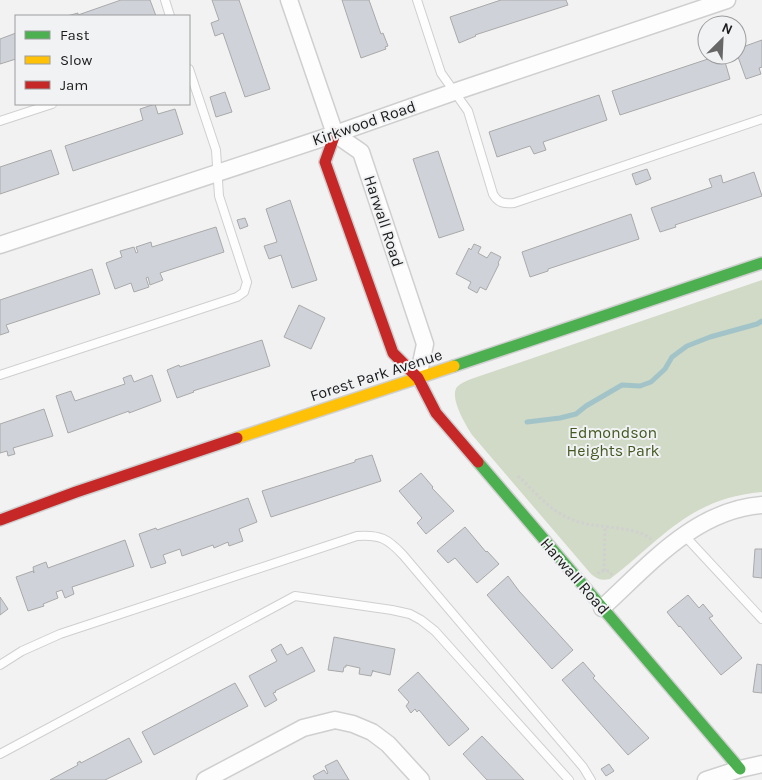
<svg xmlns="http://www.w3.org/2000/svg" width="762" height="780" font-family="Karla,sans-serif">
<rect width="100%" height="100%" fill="#f2f2f2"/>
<!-- green -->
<path fill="#d1dac6" d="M762 280V492C690 498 662 539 610 579 601 581 597 579 591 574L473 436C466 426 449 397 457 387 461 383 466 381 471 379Z"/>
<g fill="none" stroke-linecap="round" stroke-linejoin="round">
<!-- stream -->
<path stroke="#a2c4c9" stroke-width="5" d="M527 422 560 418 576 414 586 406 622 385 640 386 651 382 665 369 672 357 687 346 710 337 757 324 762 321"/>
</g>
<!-- building -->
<g fill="#cfd3d9" stroke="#a9a9a9">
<path d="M121 0H150L156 16H67L78 13V15Z"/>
<path d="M212 0H239L270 89 245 97 223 33 215 36 211 23 219 20Z"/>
<path d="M342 0H369L381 34 383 33 388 46 385 47 386 49 361 58Z"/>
<path d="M501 0H566L568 5 475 35 476 36 459 43 450 17Z"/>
<path d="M16 33V59L0 64V39Z"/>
<path d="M762 40V67L759 68 761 74 746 79 737 54V49Z"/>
<path d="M720 55H723L730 79 620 115 612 91Z"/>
<path d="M225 92 232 112 216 117 210 97Z"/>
<path d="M599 95 607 120 543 142 546 150 534 154 530 146 497 157 489 132Z"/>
<path d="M155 104 158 114 175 109 183 134 73 171 65 146 143 120 140 109Z"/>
<path d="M51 150 59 174 0 194V167Z"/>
<path d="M438 151 464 230 439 238 413 159Z"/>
<path d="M647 169 651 179 636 185 632 174Z"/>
<path d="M754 172 762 196 675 225 676 227 660 232 651 208 712 187 709 179 721 175 723 183Z"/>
<path d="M290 200 317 280 292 288 281 255 269 259 264 246 277 242 266 209Z"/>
<path d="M631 214 639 239 548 269V271L530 277 522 252Z"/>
<path d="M245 218 248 226 240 229 237 220Z"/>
<path d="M216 227 224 252 160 273 163 280 150 285 148 277 146 278 149 287 134 292 131 283 115 289 106 263 122 257 120 251 134 247 136 253 138 252 136 247 151 242 152 247Z"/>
<path d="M474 244 481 247 478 253 487 258 491 252 501 257 498 263 499 264 486 290 480 287 477 293 468 288 471 282 456 274 469 248 471 250Z"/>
<path d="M92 269 100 294 6 325 9 332 0 335V300Z"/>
<path d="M299 305 325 318 311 349 284 337Z"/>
<path d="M262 340 270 366 193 391 194 392 177 398 167 370 179 365 180 367Z"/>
<path d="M131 375 134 382 152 375 161 401 129 413V411L68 433 56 396 71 391 75 401 125 384 123 378Z"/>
<path d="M44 409 53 436 13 448 15 454 8 456 7 451 0 453V424Z"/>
<path d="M372 455 381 481 271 517 262 491 355 462V460Z"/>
<path d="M421 473 433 487 432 488 454 511 426 534 417 523 422 518 399 491Z"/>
<path d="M248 498 257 522 239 529 243 541 229 546 228 542 214 548 213 545 182 556 180 549 163 555 166 563 151 568 139 534 156 528 157 530Z"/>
<path d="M465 527 486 552 487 551 499 564 477 583 455 558 448 563 437 551Z"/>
<path d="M125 540 134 566 72 587 74 594 65 598 62 590 56 592 58 598 43 604 44 606 28 611 16 577 33 571 34 573 33 567 46 562 48 568Z"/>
<path d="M755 549H762V578L753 577Z"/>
<path d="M508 576 519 591 573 650 552 669 487 595Z"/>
<path d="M688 595 699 608 703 604 713 616 709 618 742 658 721 675 680 626 679 627 667 612Z"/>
<path d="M0 597 8 609 0 615Z"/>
<path d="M334 637 395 649 390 675 373 671V670L371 676 359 674 360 668 346 665V667H344L343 672 328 670Z"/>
<path d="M281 644 287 655 302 647 315 671 275 691 276 692 273 693 277 700 265 707 249 676 277 661 271 650Z"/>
<path d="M583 662 595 676 593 678 649 738 628 755 562 680Z"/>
<path d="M757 664 762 665V693L753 692Z"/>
<path d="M418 672 469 729 449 746 419 710 417 712 415 709 411 713 406 706 409 702 398 690Z"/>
<path d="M235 683 248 706 154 755 142 732Z"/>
<path d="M482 736 524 780H487L463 754Z"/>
<path d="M129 738 142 762 105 780H50L78 765 77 763 80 761 81 763Z"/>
<path d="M337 760 349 780H315L313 776 324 770 327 774 328 773 325 766Z"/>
<path d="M609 764 614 771 606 776 601 769Z"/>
</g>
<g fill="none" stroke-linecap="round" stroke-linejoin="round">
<defs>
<g id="lane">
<path d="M165 0 170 16"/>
<path d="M417 0 441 73 468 111 493 194C498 203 504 204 514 203L762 119"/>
<path d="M0 121 52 104"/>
<path d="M0 375 237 297 244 292 247 282 219 196 216 150 189 69"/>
<path d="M684 535 762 619"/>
<path d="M0 665 22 651 60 634 357 536C380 534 388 539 403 555L583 767 591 780"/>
<path d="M0 754 295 596 392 610 410 614 421 620 435 631 569 780"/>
</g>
<g id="street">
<path d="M289 0 335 134 361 152 425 344 418 378"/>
<path d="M0 245 335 134 454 92 727 0"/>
<path d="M602 608C649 565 695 510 762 505"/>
<path d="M205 780 303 728 335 720 353 724 372 732 388 744 421 780"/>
<path d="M706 780 740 769 762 764"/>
</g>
<g id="fast">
<path d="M454 366 762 263"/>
<path d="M478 462 740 769"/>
</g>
<path id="slow" d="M237 438 454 366"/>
<g id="jam">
<path d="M335 134 325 162 393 353 418 378 436 413 478 462"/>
<path d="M0 520 76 492 237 438"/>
</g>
</defs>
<!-- lane casing -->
<use href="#lane" stroke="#cfcfcf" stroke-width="10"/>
<!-- street casing -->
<use href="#street" stroke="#cfcfcf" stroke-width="19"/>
<!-- fast casing -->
<use href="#fast" stroke="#cfcfcf" stroke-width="14"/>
<!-- slow casing -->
<use href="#slow" stroke="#cfcfcf" stroke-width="14"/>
<!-- jam casing -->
<use href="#jam" stroke="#cfcfcf" stroke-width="14"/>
<!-- path -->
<g stroke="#d0d0d1" stroke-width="3" stroke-dasharray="2.5 2.5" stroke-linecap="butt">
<path d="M518 476C535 492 551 512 573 520 594 529 637 525 652 540"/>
<path d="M604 571 605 527"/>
<path d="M598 574 600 571H609L613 576"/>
</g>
<!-- lane -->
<use href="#lane" stroke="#fdfdfd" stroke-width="8"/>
<!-- street -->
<use href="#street" stroke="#fdfdfd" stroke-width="16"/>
<!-- fast -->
<use href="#fast" stroke="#4caf50" stroke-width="11"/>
<!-- slow -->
<use href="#slow" stroke="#ffc107" stroke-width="11"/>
<!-- jam -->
<use href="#jam" stroke="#c62828" stroke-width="11"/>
</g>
<g text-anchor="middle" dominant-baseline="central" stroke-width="4" stroke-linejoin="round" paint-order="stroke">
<!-- street labels -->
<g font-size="16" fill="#1c1c1d" stroke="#f1f2f3">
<text transform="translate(364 123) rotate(-19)">Kirkwood Road</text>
<text transform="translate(384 221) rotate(72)">Harwall Road</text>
<text transform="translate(376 375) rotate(-18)">Forest Park Avenue</text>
<text transform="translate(575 576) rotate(49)">Harwall Road</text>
</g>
<!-- park labels -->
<g font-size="16" fill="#445922" stroke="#f1f2f3">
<text x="613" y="432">Edmondson<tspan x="613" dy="18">Heights Park</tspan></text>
</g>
</g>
<!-- legend -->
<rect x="15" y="15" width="175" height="90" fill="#f1f2f3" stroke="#9c9c9d"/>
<rect x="25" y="31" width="25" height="8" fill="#4caf50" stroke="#9c9c9d"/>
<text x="60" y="40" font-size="15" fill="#1c1c1d">Fast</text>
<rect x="25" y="56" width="25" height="8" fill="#ffc107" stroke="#9c9c9d"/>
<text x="60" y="65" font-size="15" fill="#1c1c1d">Slow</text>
<rect x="25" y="81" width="25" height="8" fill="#c62828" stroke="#9c9c9d"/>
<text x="60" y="90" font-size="15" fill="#1c1c1d">Jam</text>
<!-- north arrow -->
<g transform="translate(722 40) rotate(24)"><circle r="24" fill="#f1f2f3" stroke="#9c9c9d"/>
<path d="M0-4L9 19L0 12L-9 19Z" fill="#676768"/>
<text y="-8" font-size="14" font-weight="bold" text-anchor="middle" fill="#1c1c1d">N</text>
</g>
</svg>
